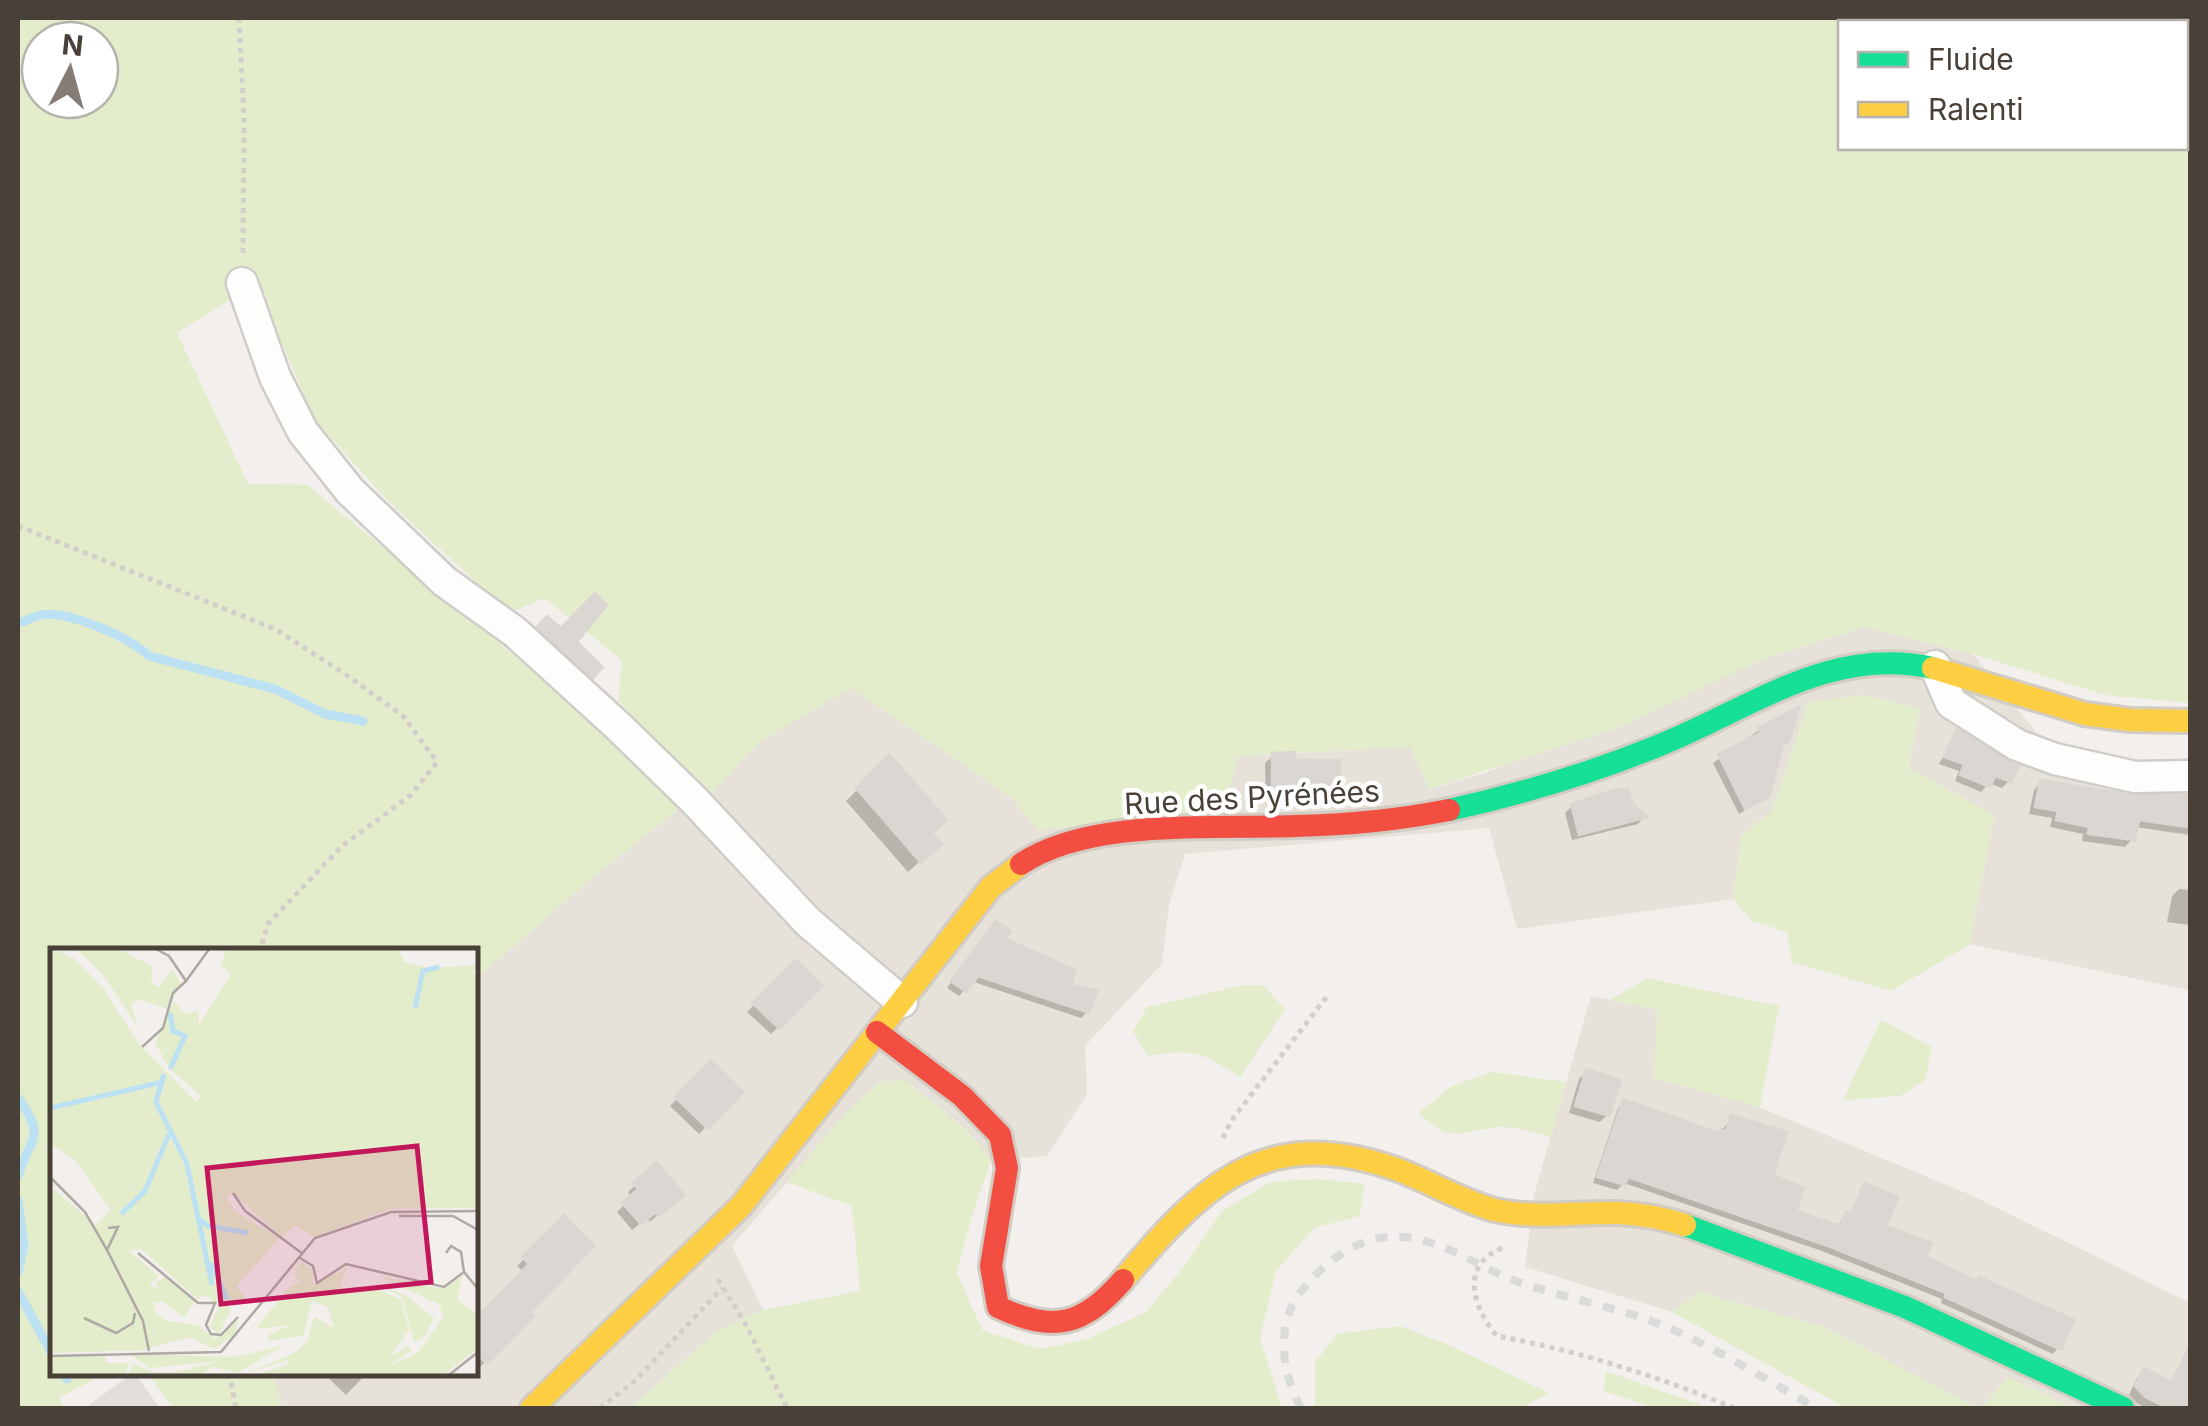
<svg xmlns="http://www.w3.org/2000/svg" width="2208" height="1426" font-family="Inter,sans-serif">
<rect width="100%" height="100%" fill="#f2efec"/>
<!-- residential -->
<g fill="#e6e1d9">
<path d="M1865 627 1973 654 2037 733 2081 754 2151 766 2190 762V990L1970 944 1994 815 1909 768 1920 708 1861 695 1808 703 1772 811 1741 836 1733 899 1517 929 1489 828 1185 854 1169 905 1162 964 1085 1046 1087 1094 1047 1156 991 1160 969 1132 906 1081H882L853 1105 732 1246 763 1310 717 1331 630 1408H282L278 1389 270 1374H475V980L592 878 680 808 709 797 759 742 851 687 1012 798 1038 831 1238 756 1411 747 1430 789 1485 773 1763 659Z"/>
<path d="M1591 996 1657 1010 1655 1078 1744 1101 1971 1195 2190 1303V1408H2074L2008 1377 1982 1408H1977L1825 1327 1699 1292 1672 1312 1525 1267 1534 1195Z"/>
</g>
<!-- green -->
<g fill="#e3edcb" fill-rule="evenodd">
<path d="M18 18H2190V703L2105 695 1973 654 1865 627 1763 659 1621 727 1429 789 1410 747 1239 756 1223 808 1038 831 1012 798 851 688 759 742 709 797 618 700 622 660 544 598 514 611 476 582 386 499 314 419 257 283 177 333 248 484 307 485 609 733 680 808 592 878 475 980V951H52V1374H105L60 1397 62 1408H18ZM1840 22H2186V148H1840ZM40 40H100V100H40Z"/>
<path d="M1861 695 1920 708 1909 768 1994 815 1970 944 1891 991 1792 962 1787 932 1752 921 1733 899 1741 836 1772 811 1808 703Z"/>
<path d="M1647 978 1779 1006 1760 1107 1654 1078 1657 1010 1610 1000Z"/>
<path d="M1244 985H1263L1285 1009 1240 1077C1204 1053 1193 1048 1148 1056L1133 1031 1147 1007Z"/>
<path d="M1881 1020 1932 1047 1925 1080 1900 1096 1843 1100Z"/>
<path d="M1493 1072 1566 1082 1551 1137C1535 1133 1519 1127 1502 1127 1462 1129 1453 1147 1419 1113L1452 1086Z"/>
<path d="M883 1081H906L969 1132 991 1160 971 1219 957 1273 982 1330 1040 1349 1087 1339 1146 1312 1187 1263 1222 1211 1271 1182 1318 1179 1364 1184 1360 1216 1314 1228 1276 1271 1260 1338 1282 1408H630L717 1331 763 1310 860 1291 852 1206 786 1182 853 1105Z"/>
<path d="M1699 1292 1825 1327 1977 1408H1846L1672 1312Z"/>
<path d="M1400 1326 1451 1346 1549 1393 1521 1408 1315 1407V1362L1338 1334Z"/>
<path d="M1606 1371 1698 1404 1705 1408H1654L1604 1391Z"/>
<path d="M148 1374H270L278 1389 282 1408H173Z"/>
<path d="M2008 1377 2074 1408H1982Z"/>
</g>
<!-- parking -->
<path fill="#e1dedc" d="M131 1374H135L160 1408H85Z"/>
<!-- shadow -->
<g fill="#0003">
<path d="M547 620 599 667 584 683 532 636Z"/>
<path d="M1759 730 1779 748 1767 796 1739 814 1713 763Z"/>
<path d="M1958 732 2009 781 2002 788 1989 783 1981 792 1955 781 1959 771 1939 764Z"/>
<path d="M1273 756 1293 763 1338 787 1330 795H1308L1303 800 1266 801 1265 763Z"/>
<path d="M889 758 929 834 927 855 908 872 846 801Z"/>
<path d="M2041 782 2135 798 2190 797V835L2135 827 2132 839 2125 847 2082 841 2083 834 2050 827 2052 818 2029 814 2034 790Z"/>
<path d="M1572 806 1644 817 1638 824 1572 840 1565 813Z"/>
<path d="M2179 889 2190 890V925L2167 922 2172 896Z"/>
<path d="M991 930 1069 987 1087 1012 1081 1018 971 981 959 996 947 988Z"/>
<path d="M796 963 819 986 771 1034 747 1012Z"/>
<path d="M711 1064 740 1092 699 1134 670 1106Z"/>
<path d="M1587 1072 1607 1115 1600 1122 1569 1113 1579 1079Z"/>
<path d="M1623 1102 1718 1135 1732 1118 1793 1212 1838 1227 1841 1220 1847 1214 1850 1215 1865 1186 1883 1227 1923 1258 2058 1348 2053 1354 1941 1303 1942 1299 1822 1251 1624 1183 1617 1190 1593 1183 1618 1108Z"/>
<path d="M657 1165 673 1202 650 1222 647 1218 632 1230 617 1212 632 1197 628 1192Z"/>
<path d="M564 1219 526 1314 530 1317 478 1369 475 1366V1322L524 1272 517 1266Z"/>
<path d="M2190 1344V1408H2147L2138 1404 2129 1395 2137 1378 2145 1371 2170 1384Z"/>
<path d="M324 1374H366L346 1395Z"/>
</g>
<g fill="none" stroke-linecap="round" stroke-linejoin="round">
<!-- stream -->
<g stroke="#bbe1f2" stroke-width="9">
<path d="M18 623C25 622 32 617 40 615 68 610 129 637 149 656L275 689 325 714 363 721"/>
<path d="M18 1098C47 1138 30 1137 18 1176"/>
<path d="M18 1200 24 1246 18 1272"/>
<path d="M18 1291 52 1354"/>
<path d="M64 1374 67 1379"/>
</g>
</g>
<!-- building -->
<g fill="#dad6d2" stroke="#dbd6d1" stroke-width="2.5">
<path d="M595 593 607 605 577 642 603 667 593 678 537 627 547 616 561 628Z"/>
<path d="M1799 707 1789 742 1783 745 1769 797 1745 809 1718 754 1760 733 1758 728Z"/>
<path d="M1957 729 2019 766 2011 782 1995 776 1990 787 1960 775 1964 764 1944 757Z"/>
<path d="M1295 752V760H1340V788L1314 789 1313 794 1272 795V753Z"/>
<path d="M889 754 947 820 932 833 942 844 921 863 856 788Z"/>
<path d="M2040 780 2131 795H2190L2188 827 2139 820 2135 840 2088 834 2089 827 2056 820 2058 811 2035 807Z"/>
<path d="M1616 789H1628L1633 805 1648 817 1579 835 1571 804Z"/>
<path d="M996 921 1011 931 1006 939 1075 970 1072 985 1097 991 1089 1013 978 976 966 992 951 981Z"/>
<path d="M796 960 823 986 780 1029 752 1003Z"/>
<path d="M711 1060 743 1092 708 1129 675 1097Z"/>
<path d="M1586 1069 1621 1080 1609 1116 1575 1106Z"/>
<path d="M1623 1099 1719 1133 1721 1129 1726 1131 1731 1115 1787 1132 1773 1175 1804 1188 1796 1211 1840 1226 1846 1211 1852 1213 1864 1183 1898 1197 1886 1226 1932 1243 1926 1257 1977 1281 1979 1277 2074 1320 2061 1350 1945 1297 1946 1293 1828 1246 1628 1177 1625 1185 1597 1177Z"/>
<path d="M657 1162 684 1195 659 1216 655 1213 641 1224 622 1203 638 1189 633 1183Z"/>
<path d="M564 1215 594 1246 530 1313 534 1317 487 1364 475 1352V1319L529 1264 522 1257Z"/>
<path d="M2190 1347V1408H2168L2145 1397 2135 1386 2144 1368 2172 1382Z"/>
</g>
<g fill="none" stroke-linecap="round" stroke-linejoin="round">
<defs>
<g id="street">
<path d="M242 283 275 377 303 432 350 491 444 581 515 632 619 727 694 800 808 922 902 1002"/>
<path d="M1935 666 1951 703 2017 745 2055 759 2135 777 2190 776"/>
</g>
<g id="fast">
<path d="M1449 810C1521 794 1592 773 1660 745 1750 709 1830 645 1933 668"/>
<path d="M1685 1225 1905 1307 2123 1408"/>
</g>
<g id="slow">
<path d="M1933 668 2085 714 2130 720 2190 721"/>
<path d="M1123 1280C1203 1185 1264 1123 1396 1169 1429 1181 1461 1201 1495 1210 1535 1219 1577 1212 1618 1213 1641 1214 1663 1218 1685 1225"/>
<path d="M532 1408 741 1206 991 887 1021 864"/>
</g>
<g id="jam">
<path d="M1021 864C1089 818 1214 829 1295 826 1347 825 1398 820 1449 810"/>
<path d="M877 1032 962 1096 1000 1135 1007 1168 991 1266 998 1307C1054 1333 1083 1326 1123 1280"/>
</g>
</defs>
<!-- street casing -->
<use href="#street" stroke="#d0cdc9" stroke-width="35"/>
<!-- fast casing -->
<use href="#fast" stroke="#d2ccc3" stroke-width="28"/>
<!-- slow casing -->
<use href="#slow" stroke="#d2ccc3" stroke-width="28"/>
<!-- jam casing -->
<use href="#jam" stroke="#d2ccc3" stroke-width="28"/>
<!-- path -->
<g stroke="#d2cfca" stroke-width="5" stroke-dasharray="5 5" stroke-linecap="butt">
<path d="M239 18 244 120 243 254"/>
<path d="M18 526 275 629 348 676 403 716 437 762 411 795 342 846 268 924 260 951"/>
<path d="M1223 1138 1231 1121 1328 995"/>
<path d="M1502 1248C1458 1266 1474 1309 1497 1336 1579 1351 1657 1376 1734 1408"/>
<path d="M718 1279 745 1323 787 1408"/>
<path d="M226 1374 231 1382 236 1408"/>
<path d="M600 1408 636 1380 722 1288"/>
</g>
<!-- street -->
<use href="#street" stroke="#fdfdfc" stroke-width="30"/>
<!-- fast -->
<use href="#fast" stroke="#16e098" stroke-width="22"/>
<!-- slow -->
<use href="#slow" stroke="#ffcf43" stroke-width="22"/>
<!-- jam -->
<use href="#jam" stroke="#f24e42" stroke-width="22"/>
<!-- rail -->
<path stroke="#dadad9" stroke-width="8" stroke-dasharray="12 12" stroke-linecap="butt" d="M1301 1408C1283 1375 1274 1327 1300 1293 1319 1268 1347 1244 1380 1238 1430 1229 1472 1265 1516 1281 1569 1300 1625 1308 1676 1331 1724 1353 1771 1382 1816 1408"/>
</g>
<g text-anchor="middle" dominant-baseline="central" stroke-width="9" stroke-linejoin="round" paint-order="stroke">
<!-- street labels -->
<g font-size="30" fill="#494037" stroke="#fff">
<text transform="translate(1252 797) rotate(-3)">Rue des Pyrénées</text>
</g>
</g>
<!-- overview -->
<g transform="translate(50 948)">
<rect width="428" height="428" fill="#f2efec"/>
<path d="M0 0 24 10 52 39 88 95 146 154 151 148 120 121 105 95 124 53 137 67 148 62 149 77 181 26 171 17 177 0H348L354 14 378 20 427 17 422 24 428 28 427 260 340 261 264 289 245 277 232 289 183 245 177 250 185 263 229 290 187 338 198 353 177 352 180 362 169 386 160 379 168 360 158 347 147 351 91 301 79 303 109 328 100 336 102 339 111 341 105 335 115 329 145 353 134 369 113 354H104L105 364 117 373 148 377 165 391 188 372 185 386 164 401 140 389 93 402 0 405V238L46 277 61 262 25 212 0 195ZM25 0H67L102 18 101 33 108 39 123 22 131 36 118 61 88 51 81 57 88 79 54 28ZM251 314 262 321 264 337 298 319 290 335 299 346 327 341 351 352 359 382 340 409 358 398 362 402 339 418 367 406 393 369 390 357 329 328 392 341 412 328 407 352 427 366V401L393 427H205L240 416 236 412 193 427 246 404 257 393 264 369 284 380 278 359 262 353 253 388 218 393V387L241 377 206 381 238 340 251 334 243 325ZM323 335 355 347 384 370 375 388 364 394 352 349ZM235 397 187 425 164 419 148 427H78L83 416 102 424H126L169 413 99 420 80 406 185 409ZM55 408 57 415H79L76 427H0V409Z" fill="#e3edcb"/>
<path fill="none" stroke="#bbe1f2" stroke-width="5" d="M365 60 373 23 389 19M120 121 135 88 123 83 120 65M114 126 106 154 137 216 162 337M0 160 113 134M71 266 95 243 119 186M146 268 158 278 198 285M161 315 177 351"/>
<path fill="none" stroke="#aea9a4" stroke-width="2.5" d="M104 0 119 8 136 33 160 0M92 99 113 80 123 45 136 33M0 229 35 264 57 302M183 245 195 263 253 306M349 268H403L428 282M58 280 68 279 57 302 93 373 99 403M88 305 148 355H165L156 377 161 386 171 387 188 369M396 305 401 298 411 304 414 324M250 310 263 318 267 335 296 316 394 339 414 324 428 341M34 370 66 385 83 375 85 365M0 408 171 404 265 290 341 264 428 263M399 427 428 404"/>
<path fill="#c2185b" fill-opacity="0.15" stroke="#c2185b" stroke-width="5" d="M367 198 381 334 171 356 157 220Z"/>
<rect width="428" height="428" fill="none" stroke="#494037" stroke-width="5"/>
</g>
<!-- border -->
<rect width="2208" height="1426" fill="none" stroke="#494037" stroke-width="40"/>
<!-- legend -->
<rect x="1838" y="20" width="350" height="130" fill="#ffffff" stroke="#b6b3af" stroke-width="2.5"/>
<rect x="1858" y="52" width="50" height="15" fill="#16e098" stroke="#b6b3af" stroke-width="2.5"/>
<text x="1928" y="70" font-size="30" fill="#494037">Fluide</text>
<rect x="1858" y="102" width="50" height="15" fill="#ffcf43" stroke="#b6b3af" stroke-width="2.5"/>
<text x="1928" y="120" font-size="30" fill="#494037">Ralenti</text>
<!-- north arrow -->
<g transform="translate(70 70) rotate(6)"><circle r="48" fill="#ffffff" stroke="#b6b3af" stroke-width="2.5"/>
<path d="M0-8L18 38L0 25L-18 38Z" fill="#847d76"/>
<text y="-15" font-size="28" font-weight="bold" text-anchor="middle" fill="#494037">N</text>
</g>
</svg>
